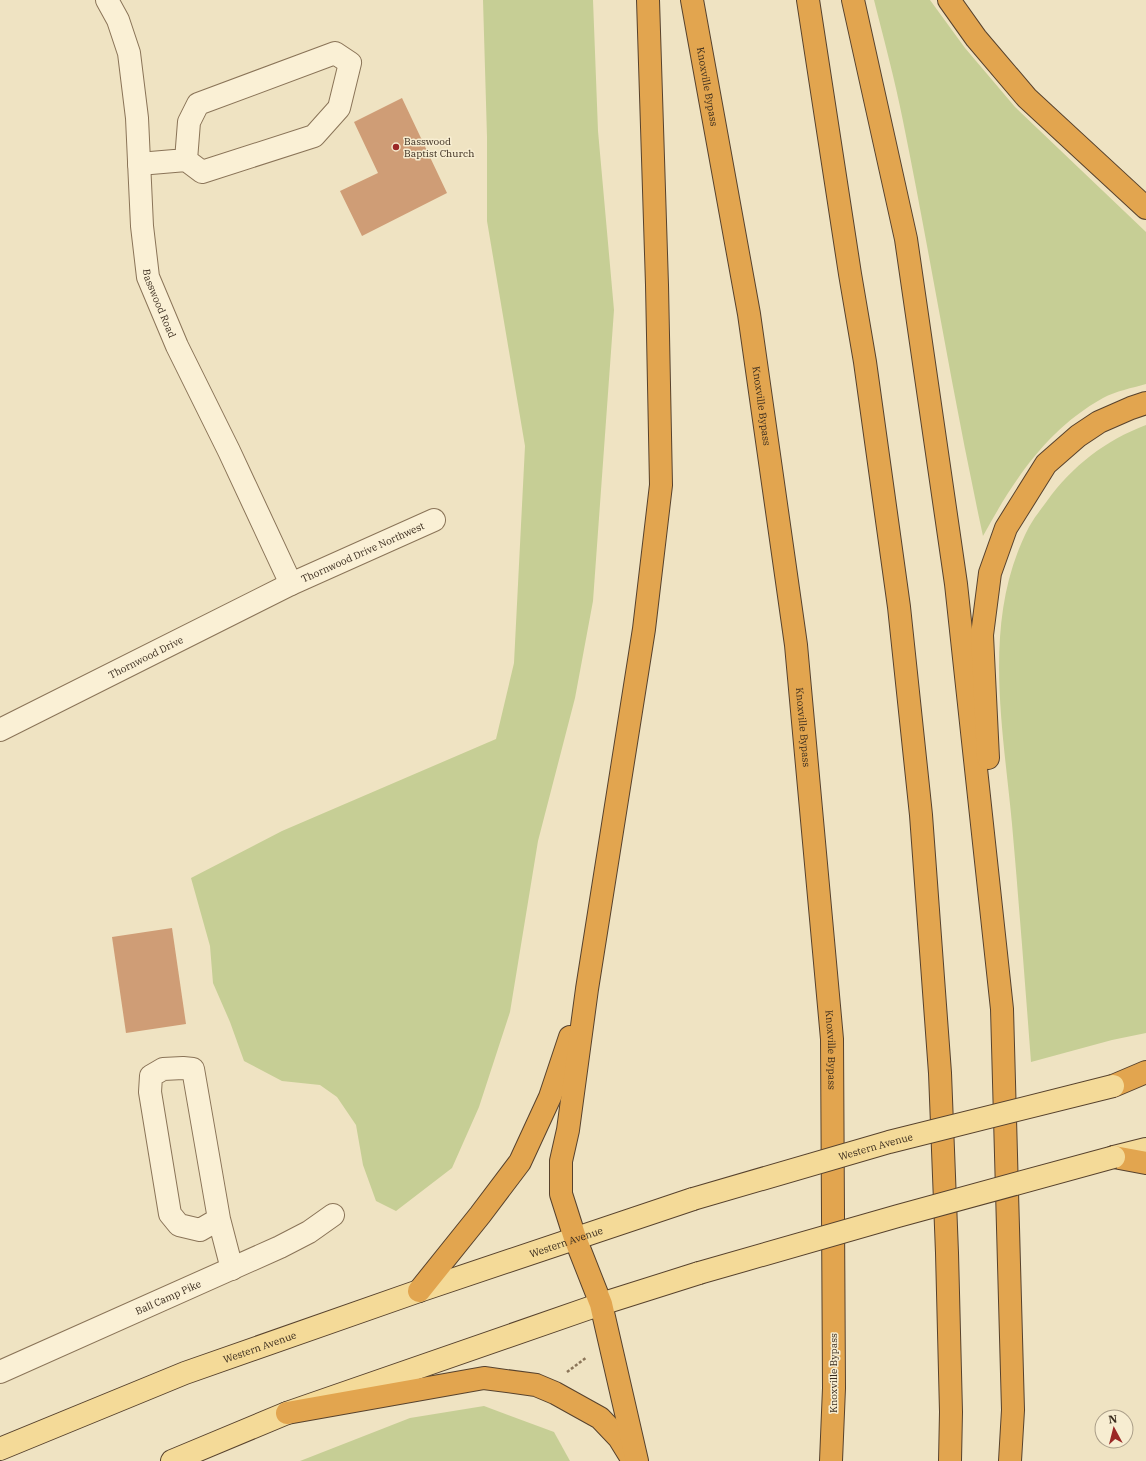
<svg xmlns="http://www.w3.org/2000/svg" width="1146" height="1461" font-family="'IBM Plex Serif',serif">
<rect width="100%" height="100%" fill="#efe3c2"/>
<!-- green -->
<g fill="#c6ce95">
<path d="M483 0H593L598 131 614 310 593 601 575 698 538 841 510 1012 479 1107 452 1168 396 1211 376 1201 363 1165 356 1125 337 1097 320 1085 282 1081 244 1061 230 1022 213 983 210 946 191 878 282 831 496 739 514 663 525 446 487 221V137Z"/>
<path d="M874 0H930L965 48 1015 107 1146 232V384C1132 388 1116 391 1103 398 1047 429 1013 481 983 536 953 398 931 259 903 121 895 80 884 40 874 0Z"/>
<path d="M1146 425V1033L1112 1040 1031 1062C1025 983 1019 903 1012 824 1003 726 981 619 1029 527 1034 518 1041 509 1047 501 1072 466 1106 440 1146 425Z"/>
<path d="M484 1406 554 1432 570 1461H300L410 1418Z"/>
</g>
<!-- building -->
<g fill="#cf9d76">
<path d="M402 98 447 193 362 236 340 191 378 173 354 122Z"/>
<path d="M172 928 186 1024 126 1033 112 937Z"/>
</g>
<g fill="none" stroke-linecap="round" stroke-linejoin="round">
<defs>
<g id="minor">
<path id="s1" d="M107 0 118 20 129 53 137 118 142 226 148 277 177 346 229 451 291 584"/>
<path d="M139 164 186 160 202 172 314 136 339 108 350 63 335 53 198 104 189 122 186 160"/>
<path id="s2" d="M0 730 291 584 434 520"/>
<path d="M219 1219 200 1230 179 1225 170 1214 150 1092 151 1076 163 1069 183 1068 193 1069 219 1219 232 1269"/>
<path id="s3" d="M0 1372 280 1247 309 1232 333 1215"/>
</g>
<g id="major">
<path d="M1114 1157 1146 1149"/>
<path id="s4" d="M0 1449 185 1373 419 1291 693 1199"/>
<path d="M172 1461 287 1413 601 1304 699 1273"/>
</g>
<g id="highway">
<path id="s5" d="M692 0 749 314 796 645 832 1039 834 1388 831 1461"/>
<path d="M808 0 850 274 865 362 899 607 921 815 940 1073 947 1253 951 1412 950 1461"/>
<path d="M853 0 906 239 956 584 1002 1009 1013 1410 1010 1461"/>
<path d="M949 0 976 38 1027 98 1146 208"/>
<path d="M988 758 982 635 990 573 1006 528 1046 464 1078 436 1099 422 1131 408 1146 403"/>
<path d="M1113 1086 1146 1072"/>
<path d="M1114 1157 1146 1163"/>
<path d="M419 1291 480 1215 520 1162 550 1097 570 1037"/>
<path d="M287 1413 484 1378 536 1385 555 1393 600 1418 619 1438 632 1459"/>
<path d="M637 1461 601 1304 575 1238 561 1194V1161L568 1130 587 989 644 629 661 485 657 285 648 0"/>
</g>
</defs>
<!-- minor casing -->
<use href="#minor" stroke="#8a7458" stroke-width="24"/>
<!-- major casing -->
<use href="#major" stroke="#57422d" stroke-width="24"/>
<!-- highway casing -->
<use href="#highway" stroke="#57422d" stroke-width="24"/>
<!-- path -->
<path stroke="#8a7458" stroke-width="2.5" stroke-dasharray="3 2" stroke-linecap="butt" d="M567 1372 587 1357"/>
<!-- minor -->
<use href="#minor" stroke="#faf0d5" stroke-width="22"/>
<!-- major -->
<use href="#major" stroke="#f4da98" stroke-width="22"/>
<!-- highway -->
<use href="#highway" stroke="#e2a54f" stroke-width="22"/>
<defs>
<g id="major-bridge">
<path id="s6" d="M693 1199 889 1142 1113 1086"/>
<path d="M699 1273 898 1216 1114 1157"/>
</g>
</defs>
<!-- major-bridge casing -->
<use href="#major-bridge" stroke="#57422d" stroke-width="24" stroke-linecap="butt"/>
<!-- major-bridge -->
<use href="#major-bridge" stroke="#f4da98" stroke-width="22"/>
</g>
<!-- markers -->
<circle fill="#9b2826" stroke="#f7edd1" stroke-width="1.5" cx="396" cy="147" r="4"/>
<g text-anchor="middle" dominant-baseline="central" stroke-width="3" stroke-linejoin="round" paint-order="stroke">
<!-- street labels -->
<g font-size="10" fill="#392b1d" stroke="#f7edd1">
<text stroke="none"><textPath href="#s5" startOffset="88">Knoxville Bypass</textPath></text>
<text stroke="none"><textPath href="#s1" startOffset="311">Basswood Road</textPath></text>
<text stroke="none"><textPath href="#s5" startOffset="412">Knoxville Bypass</textPath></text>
<text stroke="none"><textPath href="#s2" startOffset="404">Thornwood Drive Northwest</textPath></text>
<text stroke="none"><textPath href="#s2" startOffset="163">Thornwood Drive</textPath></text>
<text stroke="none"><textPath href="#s5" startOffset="736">Knoxville Bypass</textPath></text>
<text stroke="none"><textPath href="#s5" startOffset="1060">Knoxville Bypass</textPath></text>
<text stroke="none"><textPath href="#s6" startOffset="190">Western Avenue</textPath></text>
<text stroke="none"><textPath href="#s4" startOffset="603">Western Avenue</textPath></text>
<text stroke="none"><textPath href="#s3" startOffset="184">Ball Camp Pike</textPath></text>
<text stroke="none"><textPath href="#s4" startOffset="279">Western Avenue</textPath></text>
<text transform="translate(833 1373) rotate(-90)">Knoxville Bypass</text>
</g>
<!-- poi labels -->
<g font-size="10" fill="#392b1d" stroke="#f7edd1" text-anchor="start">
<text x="404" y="141">Basswood<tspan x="404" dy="12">Baptist Church</tspan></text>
</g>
</g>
<!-- north arrow -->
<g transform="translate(1114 1429) rotate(353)"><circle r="19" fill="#f7edd1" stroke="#ab9f89"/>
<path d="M0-3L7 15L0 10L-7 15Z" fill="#9b2826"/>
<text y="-6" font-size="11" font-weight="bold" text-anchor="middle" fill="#392b1d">N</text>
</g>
</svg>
